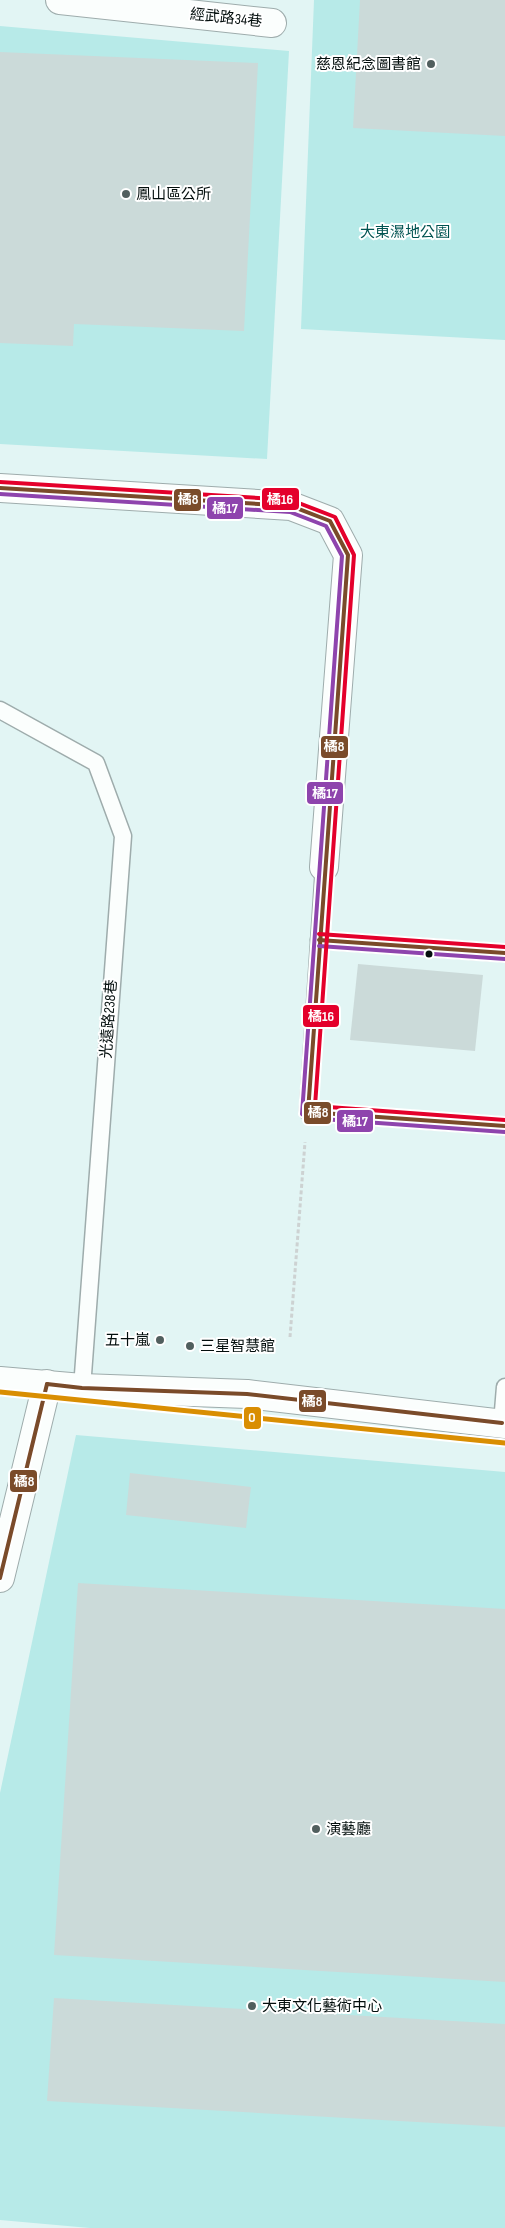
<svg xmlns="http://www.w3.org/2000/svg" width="505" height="2228" font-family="'Sofia Sans Condensed','Noto Sans TC',sans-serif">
<rect width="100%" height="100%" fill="#e2f5f4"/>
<!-- green -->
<g fill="#b7eae8">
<path d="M314 0H505V340L301 329Z"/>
<path d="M0 26 289 51 267 459 0 444Z"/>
<path d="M76 1435 505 1472V2228H90L0 2220V1793Z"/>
</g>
<!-- building -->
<g fill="#cbdad9">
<path d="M360 0H505V136L353 128Z"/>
<path d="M0 52 258 63 244 331 74 324 73 346 0 343Z"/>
<path d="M358 964 483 975 475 1051 350 1040Z"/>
<path d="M130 1473 251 1487 246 1528 126 1515Z"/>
<path d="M78 1583 505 1609V1982L54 1955Z"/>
<path d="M54 1998 505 2024V2127L47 2101Z"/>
</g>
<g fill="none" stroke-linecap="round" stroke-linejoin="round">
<defs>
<g id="lane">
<path d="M0 710 96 763 123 836 82 1388"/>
<path d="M324 867 308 1112 505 1126"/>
<path d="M319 940 505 953"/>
<path d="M502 1423 505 1387"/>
</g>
<g id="street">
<path d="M60 0 272 23"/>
<path d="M0 488 291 506 330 521 348 555 324 867"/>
<path d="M0 1578 47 1384"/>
</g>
<path id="primary" d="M0 1381 82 1388 247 1394 505 1424"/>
</defs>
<!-- lane casing -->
<use href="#lane" stroke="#9eacac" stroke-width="19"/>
<!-- street casing -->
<use href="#street" stroke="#9eacac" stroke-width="30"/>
<!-- primary casing -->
<use href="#primary" stroke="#9eacac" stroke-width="30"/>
<!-- path -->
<path stroke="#cdd2d2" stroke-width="3" stroke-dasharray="4 2.5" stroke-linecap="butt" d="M290 1337 305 1142"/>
<!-- lane -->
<use href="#lane" stroke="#fbfefd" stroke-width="16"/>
<!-- street -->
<use href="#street" stroke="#fbfefd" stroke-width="28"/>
<!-- primary -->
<use href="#primary" stroke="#fbfefd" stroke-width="28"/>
<defs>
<g id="bus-1">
<path d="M0 488 291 506 330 521 348 555 308 1112 505 1126"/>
<path d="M319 940 505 953"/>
<path d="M47 1384 82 1388 247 1394 502 1423"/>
<path d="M0 1578 47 1384"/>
</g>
<g id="bus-2">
<path d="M0 494 290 512 326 526 342 556 302 1114 308 1118 505 1132"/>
<path d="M319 946 505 959"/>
</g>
<g id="bus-3">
<path d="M0 482 291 500 335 517 354 555 315 1106 505 1120"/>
<path d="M319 934 505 947"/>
</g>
</defs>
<!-- bus-1 casing -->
<use href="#bus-1" stroke="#fff" stroke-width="8"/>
<!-- bus-2 casing -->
<use href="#bus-2" stroke="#fff" stroke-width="8"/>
<!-- bus-3 casing -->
<use href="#bus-3" stroke="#fff" stroke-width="8"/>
<!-- bus-1 -->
<use href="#bus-1" stroke="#7a4b2a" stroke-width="4"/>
<!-- bus-2 -->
<use href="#bus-2" stroke="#8e44ad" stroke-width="4"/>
<!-- bus-3 -->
<use href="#bus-3" stroke="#e4002b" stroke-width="4"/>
<defs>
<path id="metro-1" d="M0 1392 505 1443"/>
</defs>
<!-- metro-1 casing -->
<use href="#metro-1" stroke="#fff" stroke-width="9"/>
<!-- metro-1 -->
<use href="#metro-1" stroke="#d98e02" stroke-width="5"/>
</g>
<!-- markers -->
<g fill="#515f5e" stroke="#fff" stroke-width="2">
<circle cx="431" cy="64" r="5"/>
<circle cx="126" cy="194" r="5"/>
<circle cx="160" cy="1340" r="5"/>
<circle cx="190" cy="1346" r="5"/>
<circle cx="316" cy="1829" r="5"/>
<circle cx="252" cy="2006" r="5"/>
</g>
<circle fill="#030e0d" stroke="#fff" stroke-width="2" cx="429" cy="954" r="4.5"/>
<g text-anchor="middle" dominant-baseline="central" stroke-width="4" stroke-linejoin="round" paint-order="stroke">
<!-- street labels -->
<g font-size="15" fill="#030e0d" stroke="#fff">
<text transform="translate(226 18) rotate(6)">經武路34巷</text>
<text transform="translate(109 1019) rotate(-86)">光遠路238巷</text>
</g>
<!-- poi labels -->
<g font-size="15" fill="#030e0d" stroke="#fff" text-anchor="start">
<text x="421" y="64" text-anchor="end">慈恩紀念圖書館</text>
<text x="136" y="194">鳳山區公所</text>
<text x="150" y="1340" text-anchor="end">五十嵐</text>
<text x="200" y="1346">三星智慧館</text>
<text x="326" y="1829">演藝廳</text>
<text x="262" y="2006">大東文化藝術中心</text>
</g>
<!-- park labels -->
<g font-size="15" fill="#005351" stroke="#fff">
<text x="405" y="232">大東濕地公園</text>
</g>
</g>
<g stroke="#fff" stroke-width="2">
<rect x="261" y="487" width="39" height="24" rx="5" fill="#e4002b"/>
<rect x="173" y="488" width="29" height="24" rx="5" fill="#7a4b2a"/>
<rect x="206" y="496" width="38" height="24" rx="5" fill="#8e44ad"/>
<rect x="320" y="735" width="29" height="24" rx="5" fill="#7a4b2a"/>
<rect x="306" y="781" width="38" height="24" rx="5" fill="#8e44ad"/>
<rect x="302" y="1004" width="38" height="24" rx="5" fill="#e4002b"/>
<rect x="303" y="1101" width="29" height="24" rx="5" fill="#7a4b2a"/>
<rect x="336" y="1109" width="38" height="24" rx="5" fill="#8e44ad"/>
<rect x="298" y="1389" width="29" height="24" rx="5" fill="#7a4b2a"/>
<rect x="243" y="1406" width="19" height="24" rx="5" fill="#d98e02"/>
<rect x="9" y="1469" width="29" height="24" rx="5" fill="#7a4b2a"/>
</g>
<g font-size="14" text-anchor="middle" font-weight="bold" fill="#fff">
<text x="280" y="504">橘16</text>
<text x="188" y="504">橘8</text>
<text x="225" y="513">橘17</text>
<text x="334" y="751">橘8</text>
<text x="325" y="798">橘17</text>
<text x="321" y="1021">橘16</text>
<text x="318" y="1117">橘8</text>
<text x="355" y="1126">橘17</text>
<text x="312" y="1406">橘8</text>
<text x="252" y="1422">O</text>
<text x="24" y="1486">橘8</text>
</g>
</svg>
